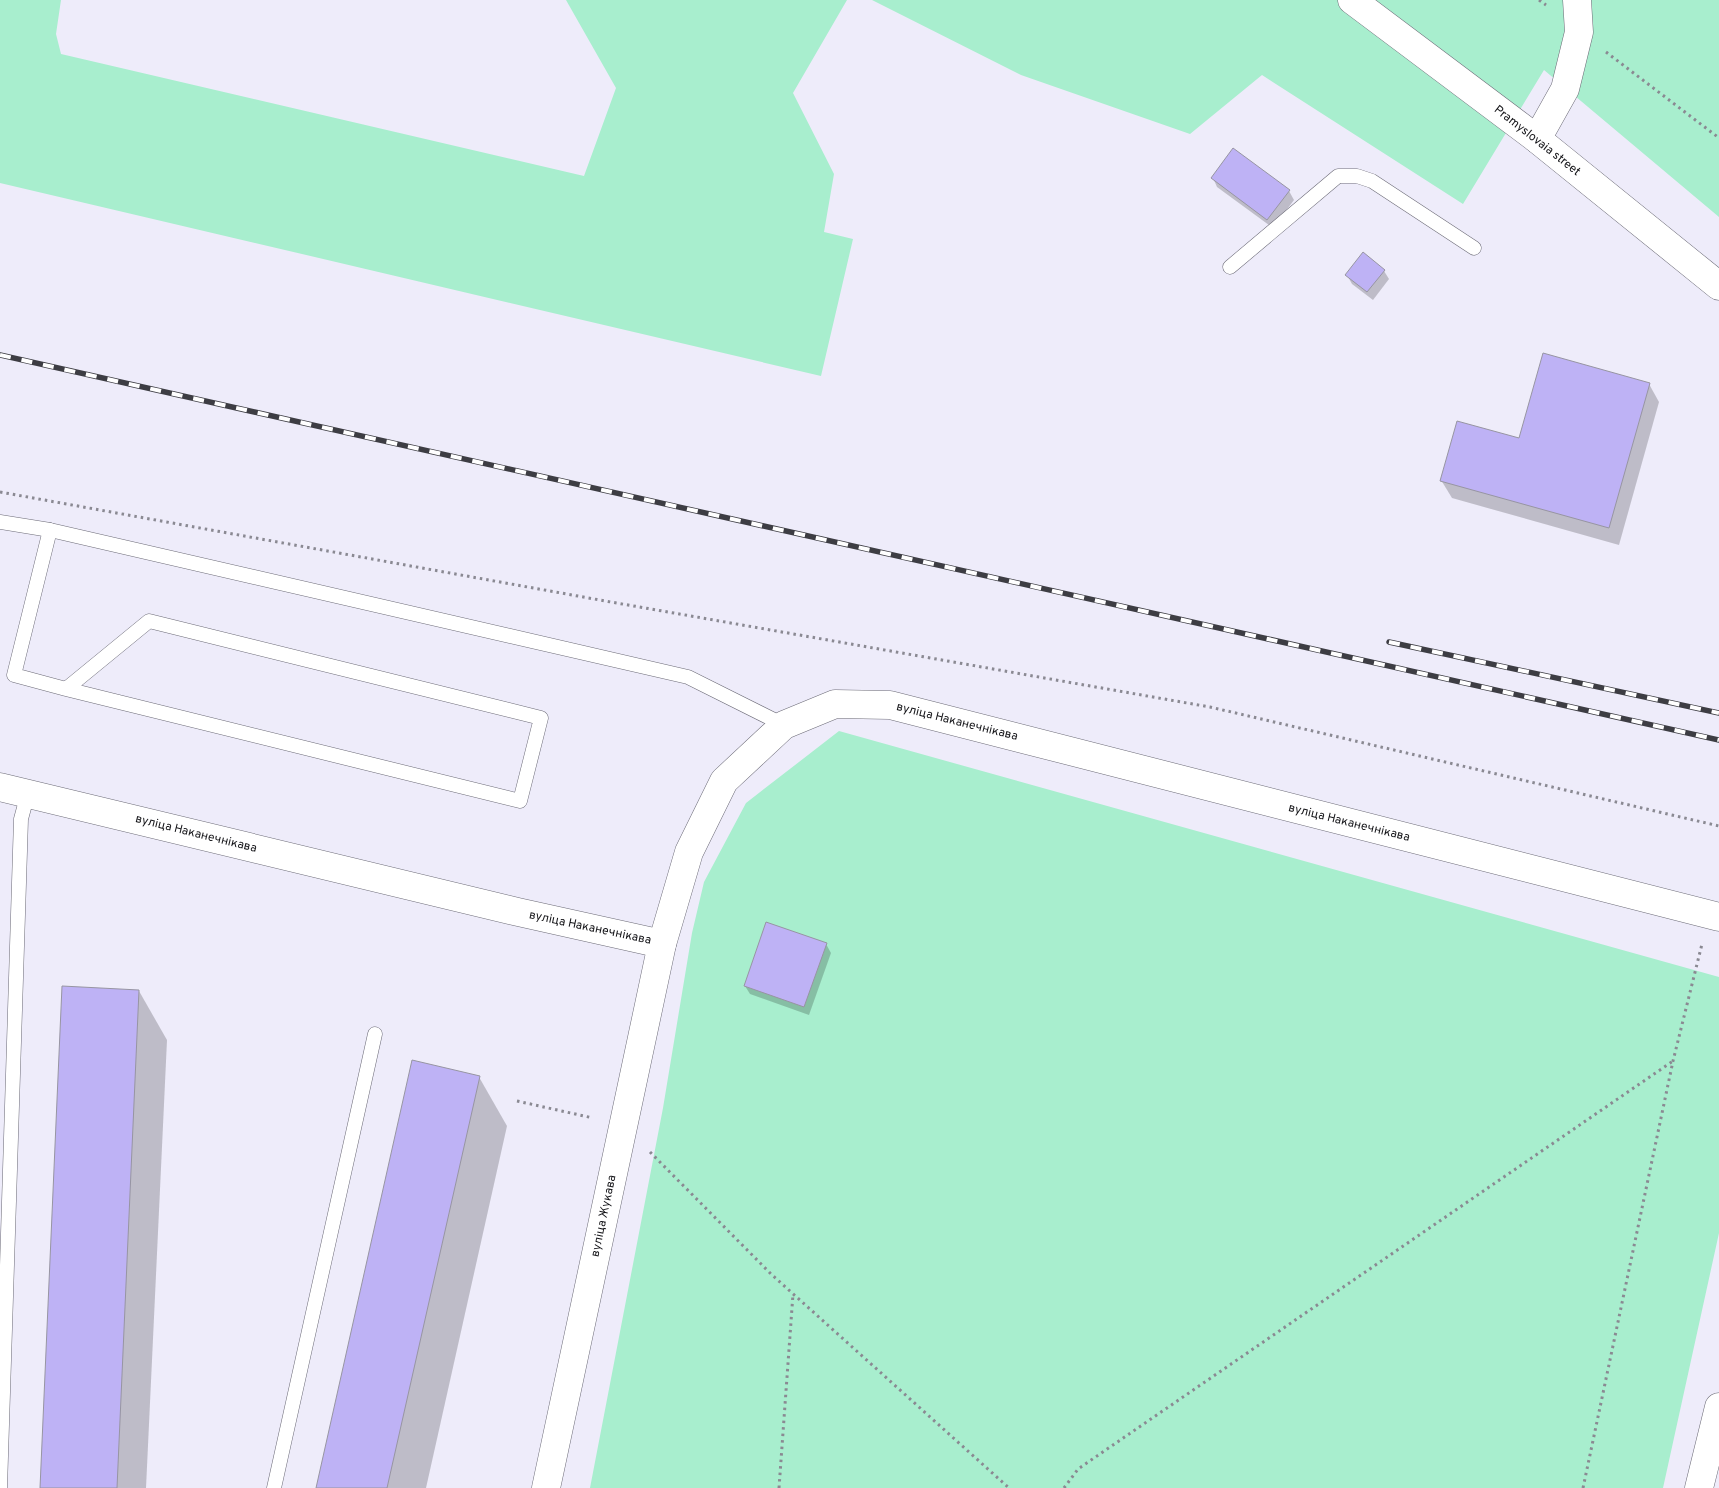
<svg xmlns="http://www.w3.org/2000/svg" width="1719" height="1488" font-family="Overpass,sans-serif">
<rect width="100%" height="100%" fill="#eeecfa"/>
<!-- green -->
<g fill="#a8eece">
<path d="M0 0H61L56 34 61 54 584 176 616 88 566 0H847L793 93 834 174 824 232 853 239 821 376 0 183Z"/>
<path d="M872 0H1719V217L1544 70 1463 204 1262 75 1190 134 1021 75Z"/>
<path d="M839 731 1719 977V1233L1663 1488H590L663 1108 692 933 704 882 746 803Z"/>
</g>
<!-- shadow -->
<g fill="#0003">
<path d="M1213 178 1289 191 1294 200 1273 228 1217 187Z"/>
<path d="M1384 271 1389 279 1373 300 1352 284 1347 275Z"/>
<path d="M1649 384 1659 402 1619 545 1452 498 1441 480 1520 439Z"/>
<path d="M826 944 831 953 809 1015 750 994 745 986Z"/>
<path d="M139 991 167 1040 146 1488H41Z"/>
<path d="M479 1077 507 1126 426 1488H318Z"/>
</g>
<!-- building -->
<g fill="#beb2f5" stroke="#9795a2">
<path d="M1233 148 1290 190 1267 220 1211 178Z"/>
<path d="M1363 252 1385 270 1367 292 1345 275Z"/>
<path d="M1543 353 1650 383 1609 528 1440 481 1457 421 1519 438Z"/>
<path d="M766 922 827 943 804 1007 744 986Z"/>
<path d="M62 986 139 990 117 1488H40Z"/>
<path d="M412 1060 480 1076 387 1488H316Z"/>
</g>
<g fill="none" stroke-linecap="round" stroke-linejoin="round">
<defs>
<g id="lane">
<path d="M1230 267 1338 176H1357L1372 181 1474 248"/>
<path d="M0 522 50 530 688 677 784 725"/>
<path d="M50 530 14 675 66 689 520 801 541 718 149 621 66 689"/>
<path d="M0 1488 21 819 28 793"/>
<path d="M274 1488 375 1034"/>
</g>
<path id="street" d="M1537 139 1565 89 1579 32 1577 0"/>
<g id="secondary">
<path d="M1352 0 1537 139 1719 286"/>
<path d="M0 787 518 912 662 944"/>
<path d="M546 1488 662 944 689 852 724 781 784 725 835 704 890 705 1719 917"/>
<path d="M1699 1488 1719 1407"/>
</g>
</defs>
<!-- lane casing -->
<use href="#lane" stroke="#6c6b77" stroke-width="15"/>
<!-- street casing -->
<use href="#street" stroke="#6c6b77" stroke-width="29"/>
<!-- secondary casing -->
<use href="#secondary" stroke="#6c6b77" stroke-width="29"/>
<!-- path -->
<g stroke="#8a8992" stroke-width="3" stroke-dasharray="2.5 4" stroke-linecap="butt">
<path d="M1539 0 1546 5"/>
<path d="M1606 52 1719 138"/>
<path d="M0 492 611 602 1210 707 1719 826"/>
<path d="M517 1101 593 1118"/>
<path d="M650 1152 771 1274 1009 1488"/>
<path d="M779 1488 793 1294"/>
<path d="M1064 1488 1078 1469 1673 1061"/>
<path d="M1583 1488 1673 1061 1702 944"/>
</g>
<!-- lane -->
<use href="#lane" stroke="#fff" stroke-width="14"/>
<!-- street -->
<use href="#street" stroke="#fff" stroke-width="28"/>
<!-- secondary -->
<use href="#secondary" stroke="#fff" stroke-width="28"/>
<defs>
<g id="rail">
<path d="M0 355 1719 740"/>
<path d="M1389 642 1719 713"/>
</g>
</defs>
<!-- rail casing -->
<use href="#rail" stroke="#3d3d43" stroke-width="5.5"/>
<!-- rail -->
<use href="#rail" stroke="#fff" stroke-width="4" stroke-dasharray="11" stroke-linecap="butt"/>
</g>
<g text-anchor="middle" dominant-baseline="central" stroke-width="4" stroke-linejoin="round" paint-order="stroke">
<!-- street labels -->
<g font-size="12" fill="#141418" stroke="#fff">
<text transform="translate(1537 141) rotate(38)">Pramyslovaia street</text>
<text transform="translate(957 722) rotate(14)">вуліца Наканечнікава</text>
<text transform="translate(1349 823) rotate(14)">вуліца Наканечнікава</text>
<text transform="translate(196 834) rotate(14)">вуліца Наканечнікава</text>
<text transform="translate(590 928) rotate(12)">вуліца Наканечнікава</text>
<text transform="translate(604 1216) rotate(-78)">вуліца Жукава</text>
</g>
</g>
</svg>
